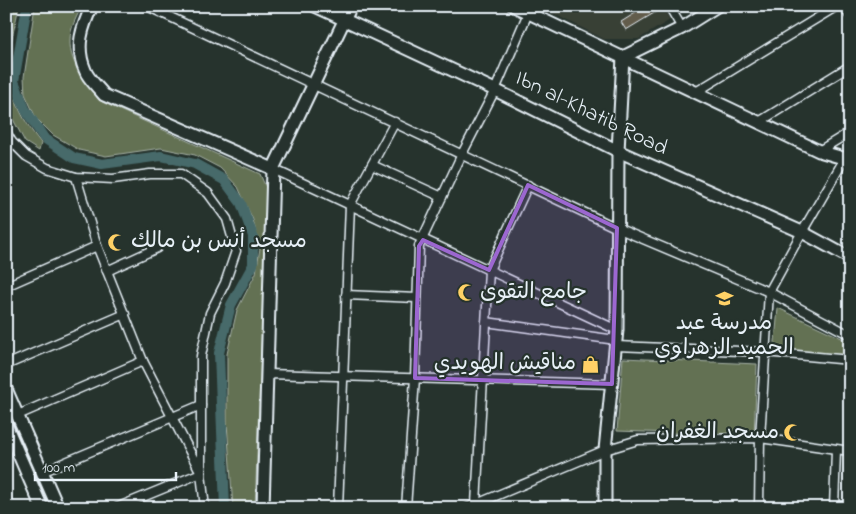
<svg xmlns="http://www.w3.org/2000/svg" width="856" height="514" font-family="'Indie Flower','Playpen Sans Arabic',sans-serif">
<rect width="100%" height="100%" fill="#26332d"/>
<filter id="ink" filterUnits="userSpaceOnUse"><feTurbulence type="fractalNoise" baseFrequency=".02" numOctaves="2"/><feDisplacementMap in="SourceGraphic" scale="10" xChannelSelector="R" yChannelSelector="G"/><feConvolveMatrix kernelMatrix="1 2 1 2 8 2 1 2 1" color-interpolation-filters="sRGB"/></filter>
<g filter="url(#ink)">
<!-- built -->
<path fill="#383f36" d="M539 6H662L670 20 639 39H604Z"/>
<!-- green -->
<g fill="#637153" stroke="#a6b1a6">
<path d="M6 6H19C16 22 11 39 9 55 7 90 20 117 41 143L39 151 25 142 6 106Z"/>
<path d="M35 6H82C77 16 70 28 70 40 69 63 87 86 102 102L260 174 267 190 255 508H233L227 423V354L237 310 256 273 260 248 253 220 238 187 220 168 195 155 161 148 106 156 79 150 53 135 36 118 25 94 24 77Z"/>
<path d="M778 308 850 342V356L774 353Z"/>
<path d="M623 358 757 364 754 436 617 431Z"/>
</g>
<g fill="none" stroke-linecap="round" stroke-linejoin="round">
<!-- canal -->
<path stroke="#466a6b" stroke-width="10" d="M27 6 14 81 25 109 44 138 74 158 102 164 161 156 195 164 224 180 241 203 253 236V265L231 305 219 353 225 508"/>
</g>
<!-- building -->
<path fill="#625c4b" stroke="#e8f1f8" d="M634 6H656L659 10 626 30 621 22 637 12Z"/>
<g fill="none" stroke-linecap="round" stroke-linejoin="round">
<defs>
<g id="street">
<path d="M147 6 617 228 769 292 850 335"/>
<path d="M669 6 682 28"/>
<path d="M843 6 850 16"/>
<path d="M696 92 837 6"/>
<path d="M759 122 850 66"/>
<path d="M6 132 12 142 26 156 47 168 76 177 113 179 150 174H181L208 193 227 219 236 251 225 283 210 313 201 356V473L205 508"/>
<path d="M819 151 850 132"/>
<path d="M372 165 442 197"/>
<path d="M273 169 617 330"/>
<path d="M76 177 97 246 143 361 201 473 116 508"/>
<path d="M107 271 157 248"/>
<path d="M6 286 97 246"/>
<path d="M346 295 417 298"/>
<path d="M486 322 616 340"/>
<path d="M616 346 765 352 850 360"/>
<path d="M6 365 125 314"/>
<path d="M267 374 612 384"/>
<path d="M18 415 143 361"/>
<path d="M42 472 201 405"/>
<path d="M476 504 489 270 528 185"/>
<path d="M759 507 760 438 769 292 802 232 845 158 848 156"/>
<path d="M338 508 350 205 395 122"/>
<path d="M406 508 415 378 419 246 462 154 495 90 528 13"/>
<path d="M467 508 605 450 638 440 760 438 850 451"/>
<path d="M834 508 836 450"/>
</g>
<g id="secondary">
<path d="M92 6C82 27 75 47 85 70 88 79 98 87 104 95L273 169"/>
<path d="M315 6 495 90 618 151 802 232 850 258"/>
<path d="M514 6 819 151 850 160"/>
<path d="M6 389 58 508"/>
<path d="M6 425 42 508"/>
<path d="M263 508 273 169 351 6"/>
<path d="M605 508V450L617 330 618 151 623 57 682 28 717 6"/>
</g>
</defs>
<!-- street casing -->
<use href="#street" stroke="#e8f1f8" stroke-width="11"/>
<!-- secondary casing -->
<use href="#secondary" stroke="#e8f1f8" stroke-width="15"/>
<!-- street -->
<use href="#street" stroke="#26332d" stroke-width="8"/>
<!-- secondary -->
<use href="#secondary" stroke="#26332d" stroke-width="11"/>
</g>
</g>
<!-- marked area -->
<path fill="#9c67d0" fill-opacity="0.2" stroke="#9c67d0" stroke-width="4" stroke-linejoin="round" d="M528 185 617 228 612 384 415 378 419 246 423 240 489 270Z"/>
<!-- icons -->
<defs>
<symbol id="mosque-bare" viewBox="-9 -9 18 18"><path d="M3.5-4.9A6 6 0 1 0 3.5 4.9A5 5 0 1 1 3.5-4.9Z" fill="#ffd166" stroke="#26332d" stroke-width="2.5" paint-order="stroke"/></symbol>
<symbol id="school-bare" viewBox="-9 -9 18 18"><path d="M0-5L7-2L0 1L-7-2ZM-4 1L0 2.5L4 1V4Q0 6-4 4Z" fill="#ffd166" stroke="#26332d" stroke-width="2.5" paint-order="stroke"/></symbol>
<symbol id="shop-bare" viewBox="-9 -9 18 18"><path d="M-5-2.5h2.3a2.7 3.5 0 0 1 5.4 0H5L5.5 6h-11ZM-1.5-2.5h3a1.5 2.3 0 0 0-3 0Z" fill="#ffd166" stroke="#26332d" stroke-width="2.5" paint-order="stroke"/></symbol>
</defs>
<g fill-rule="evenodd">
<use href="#mosque-bare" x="104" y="230" width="25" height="25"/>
<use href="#mosque-bare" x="454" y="280" width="25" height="25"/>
<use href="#school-bare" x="712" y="286" width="25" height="25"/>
<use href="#shop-bare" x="578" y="352" width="25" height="25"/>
<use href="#mosque-bare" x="780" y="420" width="25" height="25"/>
</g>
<g text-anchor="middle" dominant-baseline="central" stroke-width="4.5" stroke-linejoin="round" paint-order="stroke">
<!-- street labels -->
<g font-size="22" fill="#e8f1f8" stroke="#26332d">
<text transform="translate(591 114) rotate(26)">Ibn al-Khatib Road</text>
</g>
<!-- poi labels -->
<g font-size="22" fill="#e8f1f8" stroke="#26332d" text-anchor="start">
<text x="131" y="242">مسجد أنس بن مالك</text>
<text x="480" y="293">جامع التقوى</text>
<text x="724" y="324" text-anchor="middle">مدرسة عبد<tspan x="724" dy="25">الحميد الزهراوي</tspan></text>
<text x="576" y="364" text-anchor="end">مناقيش الهويدي</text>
<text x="779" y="433" text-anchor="end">مسجد الغفران</text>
</g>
</g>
<!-- margin -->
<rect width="856" height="514" fill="none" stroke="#26332d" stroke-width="25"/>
<rect x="12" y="12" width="831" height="489" fill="none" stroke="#e8f1f8" stroke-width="2" filter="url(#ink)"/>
<!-- scale -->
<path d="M35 472v8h141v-8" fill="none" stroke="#e8f1f8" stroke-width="2.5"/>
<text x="42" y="472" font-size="15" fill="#e8f1f8" stroke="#26332d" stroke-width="4" paint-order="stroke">100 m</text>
</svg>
